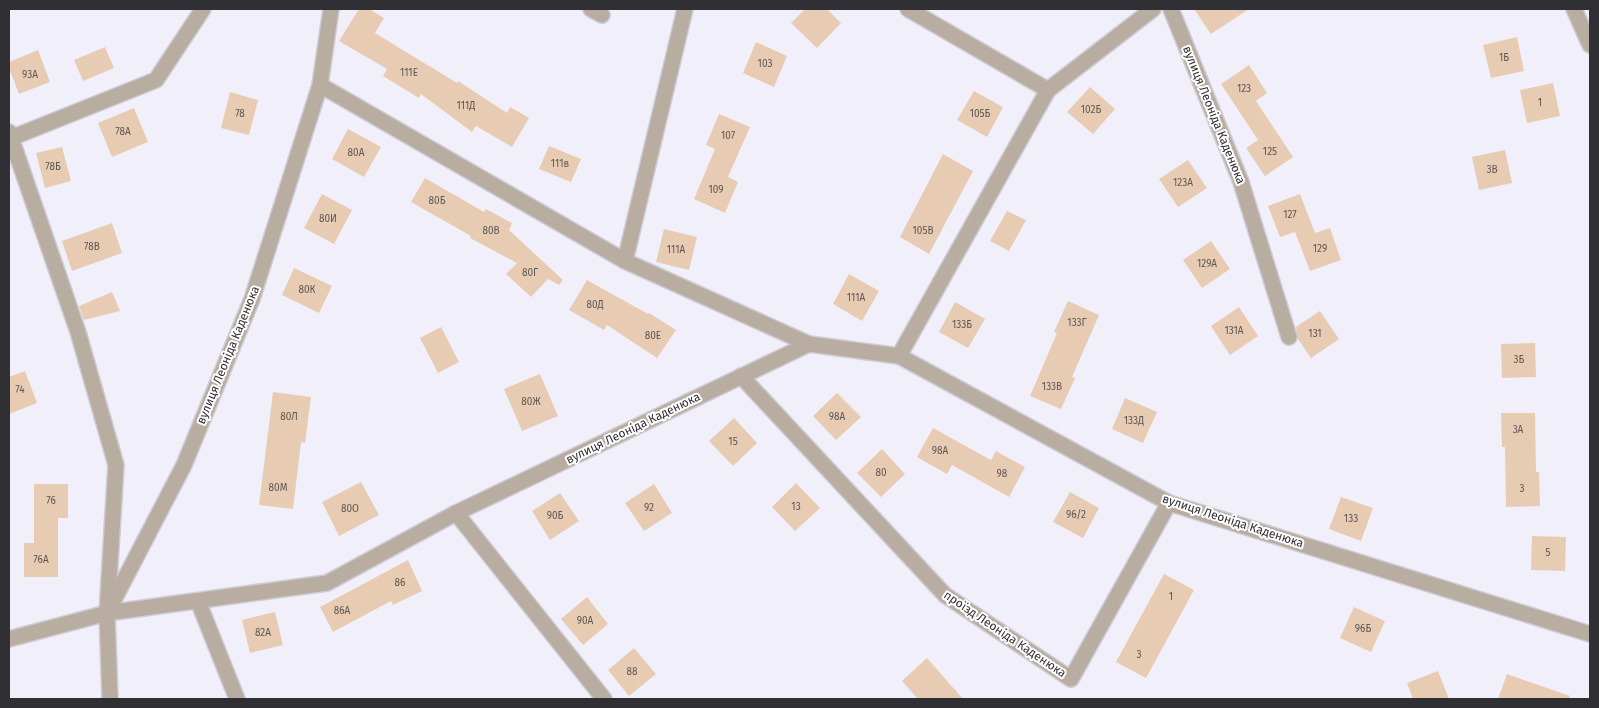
<svg xmlns="http://www.w3.org/2000/svg" width="1599" height="708" font-family="'Fira Sans',sans-serif">
<rect width="100%" height="100%" fill="#f1f0fa"/>
<!-- building -->
<g fill="#e7ccb3">
<path d="M359 9H369L384 18 375 33 457 83 458 81 507 113 510 107 529 118 512 147 476 126 472 132 421 94 419 98 383 76 387 69 339 41Z"/>
<path d="M805 9H827L841 23 817 48 791 23Z"/>
<path d="M1194 9H1249L1211 34Z"/>
<path d="M1517 37 1524 71 1491 78 1483 45Z"/>
<path d="M756 42 787 56 774 87 743 73Z"/>
<path d="M105 47 114 68 83 81 74 60Z"/>
<path d="M38 50 50 82 19 94 9 68V62Z"/>
<path d="M1249 65 1267 93 1256 101 1293 157 1265 176 1246 148 1258 140 1221 84Z"/>
<path d="M1553 83 1560 116 1527 123 1520 90Z"/>
<path d="M1090 87 1115 109 1093 134 1067 112Z"/>
<path d="M974 91 1003 107 987 137 957 120Z"/>
<path d="M230 92 258 100 249 135 221 128Z"/>
<path d="M134 108 148 142 112 157 98 123Z"/>
<path d="M719 114 750 127 728 177 738 182 725 213 694 199 715 149 706 145Z"/>
<path d="M348 129 381 147 364 177 332 159Z"/>
<path d="M549 146 581 159 571 182 539 169Z"/>
<path d="M62 147 71 181 45 188 36 153Z"/>
<path d="M1505 150 1512 183 1479 190 1472 157Z"/>
<path d="M943 154 973 171 929 254 900 237Z"/>
<path d="M1188 160 1207 188 1178 207 1159 179Z"/>
<path d="M425 178 484 212 486 209 512 223 509 230 563 280 559 285 548 279 531 297 506 274 517 263 470 238 471 236 411 202Z"/>
<path d="M322 194 352 210 334 244 304 228Z"/>
<path d="M1300 194 1315 233 1330 228 1341 260 1310 271 1295 232 1280 237 1268 206Z"/>
<path d="M1007 211 1026 220 1009 251 990 241Z"/>
<path d="M112 223 122 253 72 271 62 241Z"/>
<path d="M664 229 697 237 689 270 656 262Z"/>
<path d="M1211 241 1230 269 1202 288 1183 260Z"/>
<path d="M294 268 332 286 319 313 282 295Z"/>
<path d="M849 274 879 291 862 321 833 304Z"/>
<path d="M587 280 648 314 649 313 676 330 657 358 607 325 604 330 569 310Z"/>
<path d="M112 292 120 311 84 320 79 306Z"/>
<path d="M1068 301 1099 315 1072 377 1075 378 1061 409 1030 396 1057 333 1054 332Z"/>
<path d="M955 302 985 319 968 348 939 332Z"/>
<path d="M1239 307 1258 336 1230 355 1211 326Z"/>
<path d="M1320 311 1339 339 1311 358 1298 339 1296 327Z"/>
<path d="M441 327 459 362 438 373 420 338Z"/>
<path d="M1535 343 1536 377 1502 378 1501 344Z"/>
<path d="M25 371 37 403 9 414V377Z"/>
<path d="M540 374 558 416 522 431 504 389Z"/>
<path d="M273 392 311 397 305 443 301 442 293 509 259 505Z"/>
<path d="M837 393 861 417 836 440 813 416Z"/>
<path d="M1125 398 1157 412 1143 443 1112 429Z"/>
<path d="M1501 413H1535L1536 472H1539L1540 506 1506 507 1505 447H1502Z"/>
<path d="M734 418 757 443 733 466 709 441Z"/>
<path d="M933 428 991 460 996 451 1025 467 1009 497 952 465 947 474 917 457Z"/>
<path d="M882 449 905 474 881 497 857 473Z"/>
<path d="M361 482 379 515 339 536 322 502Z"/>
<path d="M796 483 820 508 795 531 772 507Z"/>
<path d="M34 484H68V518H58V577H24V543H34Z"/>
<path d="M654 484 672 513 644 531 625 503Z"/>
<path d="M1070 492 1099 508 1083 538 1053 522Z"/>
<path d="M560 493 579 521 550 540 532 511Z"/>
<path d="M1341 497 1373 508 1361 541 1329 529Z"/>
<path d="M1532 536 1566 537 1565 571 1531 570Z"/>
<path d="M408 560 422 591 393 605 391 601 333 632 320 607Z"/>
<path d="M1164 574 1194 590 1146 678 1116 662Z"/>
<path d="M587 597 608 624 583 645 561 619Z"/>
<path d="M1354 607 1385 621 1371 652 1340 638Z"/>
<path d="M275 612 283 645 250 653 242 620Z"/>
<path d="M634 648 656 674 629 696 608 670Z"/>
<path d="M927 658 963 699H918L902 681Z"/>
<path d="M1438 671 1449 699H1413L1407 683Z"/>
<path d="M1507 674 1570 696 1569 699H1498Z"/>
</g>
<g fill="none" stroke-linecap="round" stroke-linejoin="round">
<defs>
<g id="minor">
<path d="M591 9 602 15"/>
<path d="M908 9 1048 90 1153 9"/>
<path d="M1171 9 1241 182 1289 337"/>
<path d="M1574 9 1590 45"/>
<path d="M320 85 625 261 809 344"/>
<path d="M9 132 78 332 116 465 107 613 110 699"/>
<path d="M11 138 156 80 203 9"/>
<path d="M625 261 685 9"/>
<path d="M899 356 1048 90"/>
<path d="M741 376 945 595 1071 679 1169 503"/>
<path d="M456 513 604 699"/>
<path d="M198 601 237 699"/>
<path d="M107 613 184 465 252 299 320 85 331 9"/>
<path d="M9 639 107 613 327 583 456 513 809 344 899 356 1169 503 1590 634"/>
</g>
</defs>
<!-- minor casing -->
<use href="#minor" stroke="#cecdd6" stroke-width="18"/>
<!-- minor -->
<use href="#minor" stroke="#b9ada2" stroke-width="15"/>
</g>
<g text-anchor="middle" dominant-baseline="central" stroke-width="4" stroke-linejoin="round" paint-order="stroke">
<!-- number labels -->
<g font-size="10" fill="#5e5754">
<text x="1504" y="58">1Б</text>
<text x="765" y="64">103</text>
<text x="409" y="73">111Е</text>
<text x="30" y="75">93А</text>
<text x="1244" y="89">123</text>
<text x="1540" y="103">1</text>
<text x="466" y="106">111Д</text>
<text x="1091" y="110">102Б</text>
<text x="240" y="114">78</text>
<text x="980" y="114">105Б</text>
<text x="123" y="132">78А</text>
<text x="728" y="136">107</text>
<text x="1270" y="152">125</text>
<text x="356" y="153">80А</text>
<text x="560" y="164">111в</text>
<text x="53" y="167">78Б</text>
<text x="1492" y="170">3В</text>
<text x="1183" y="183">123А</text>
<text x="716" y="190">109</text>
<text x="437" y="201">80Б</text>
<text x="1290" y="215">127</text>
<text x="328" y="219">80И</text>
<text x="491" y="231">80В</text>
<text x="923" y="231">105В</text>
<text x="92" y="247">78В</text>
<text x="1320" y="249">129</text>
<text x="676" y="250">111А</text>
<text x="1207" y="264">129А</text>
<text x="530" y="273">80Г</text>
<text x="307" y="290">80К</text>
<text x="856" y="298">111А</text>
<text x="595" y="305">80Д</text>
<text x="1077" y="323">133Г</text>
<text x="962" y="325">133Б</text>
<text x="1234" y="331">131А</text>
<text x="1315" y="334">131</text>
<text x="653" y="336">80Е</text>
<text x="1519" y="360">3Б</text>
<text x="1052" y="387">133В</text>
<text x="20" y="390">74</text>
<text x="531" y="402">80Ж</text>
<text x="289" y="417">80Л</text>
<text x="837" y="417">98А</text>
<text x="1134" y="421">133Д</text>
<text x="1518" y="430">3А</text>
<text x="733" y="442">15</text>
<text x="940" y="451">98А</text>
<text x="881" y="473">80</text>
<text x="1002" y="474">98</text>
<text x="278" y="488">80М</text>
<text x="1522" y="489">3</text>
<text x="51" y="501">76</text>
<text x="796" y="507">13</text>
<text x="649" y="508">92</text>
<text x="350" y="509">80О</text>
<text x="1076" y="515">96/2</text>
<text x="555" y="516">90Б</text>
<text x="1351" y="519">133</text>
<text x="1548" y="553">5</text>
<text x="41" y="560">76А</text>
<text x="400" y="583">86</text>
<text x="1171" y="597">1</text>
<text x="342" y="611">86А</text>
<text x="585" y="621">90А</text>
<text x="1363" y="629">96Б</text>
<text x="263" y="633">82А</text>
<text x="1139" y="655">3</text>
<text x="632" y="672">88</text>
</g>
<!-- street labels -->
<g font-size="12" fill="#303034" stroke="#fff">
<text transform="translate(1214 115) rotate(68)">вулиця Леоніда Каденюка</text>
<text transform="translate(228 355) rotate(-68)">вулиця Леоніда Каденюка</text>
<text transform="translate(633 428) rotate(-26)">вулиця Леоніда Каденюка</text>
<text transform="translate(1233 521) rotate(18)">вулиця Леоніда Каденюка</text>
<text transform="translate(1005 634) rotate(34)">проїзд Леоніда Каденюка</text>
</g>
</g>
<!-- border -->
<rect width="1599" height="708" fill="none" stroke="#303034" stroke-width="20"/>
</svg>
